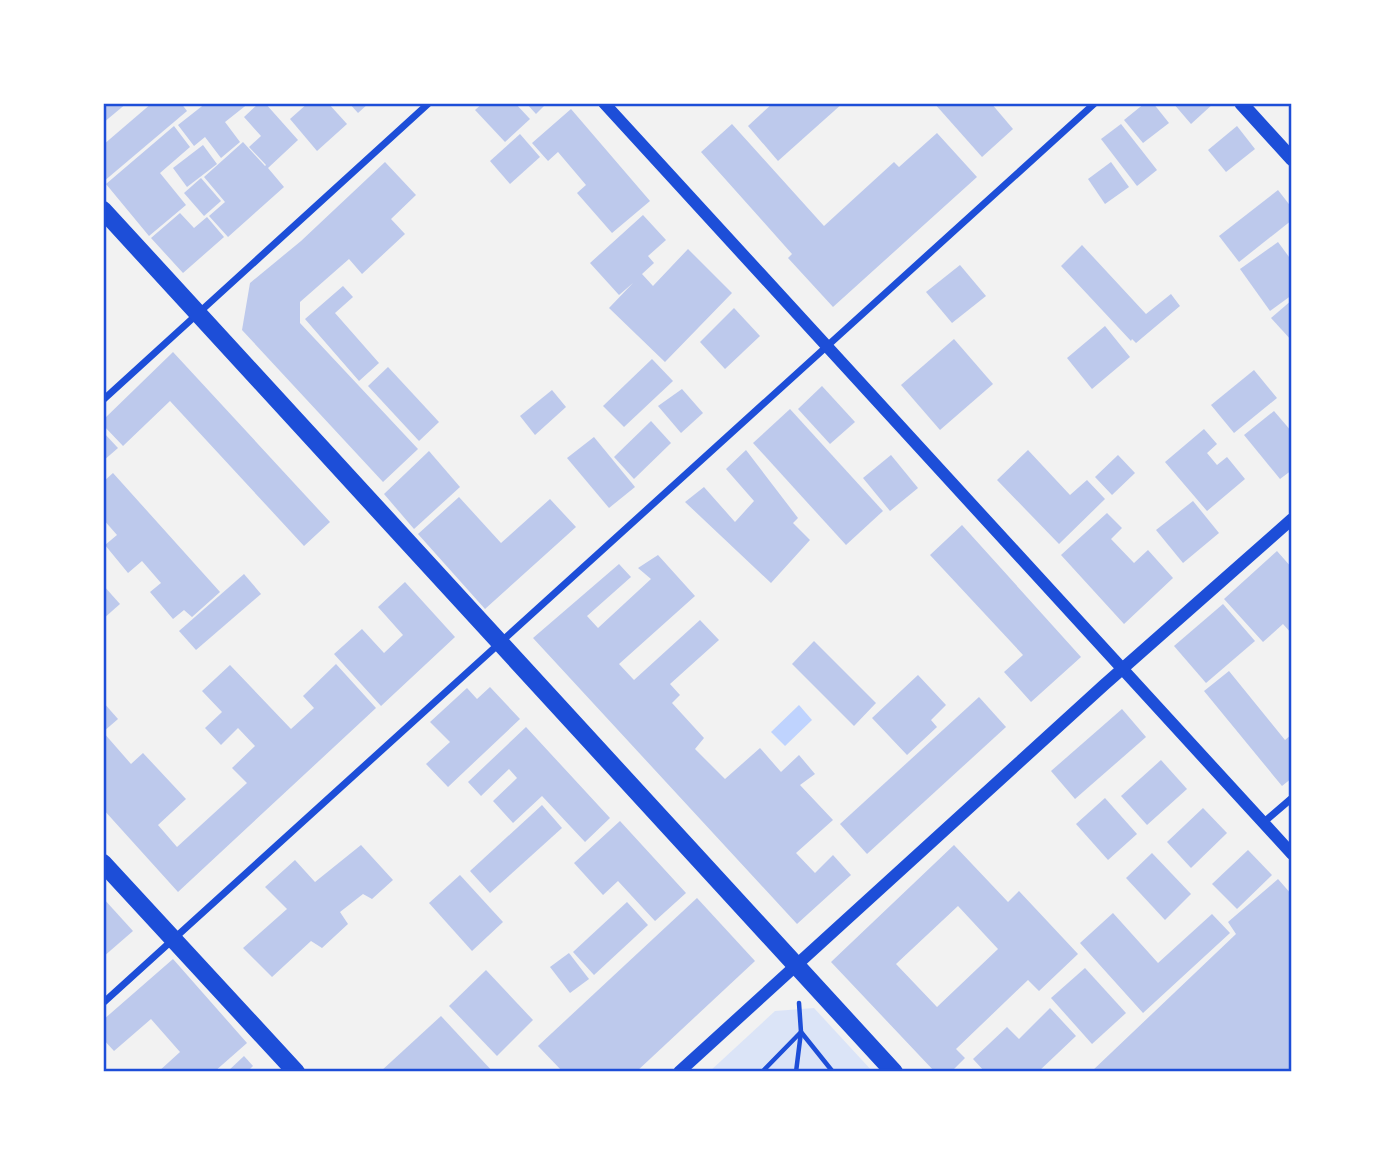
<svg xmlns="http://www.w3.org/2000/svg" width="1395" height="1175" font-family="Helvetica,sans-serif">
<rect width="100%" height="100%" fill="#f2f2f2"/>
<!-- green -->
<path fill="#dbe4f7" d="M814 1008 873 1072H709L775 1011Z"/>
<!-- water -->
<path fill="#bfd3fe" d="M799 705 812 720 785 746 771 732Z"/>
<!-- building -->
<g fill="#bdc9ec" fill-rule="evenodd">
<path d="M103 103H127L103 123Z"/>
<path d="M152 103H181L187 111 103 182V145Z"/>
<path d="M206 103H249L225 122 240 142 221 158 205 137 194 146 178 125Z"/>
<path d="M259 103H265L298 140 268 168 284 187 228 237 209 216 225 202 204 177 243 142 265 166 266 165 249 147 261 136 244 117Z"/>
<path d="M308 103H328L347 124 317 151 290 119Z"/>
<path d="M349 103H369L358 113Z"/>
<path d="M483 103H515L530 119 505 142 475 110Z"/>
<path d="M526 103H547L536 114Z"/>
<path d="M773 103H843L778 161 748 126Z"/>
<path d="M934 103H991L1013 129 982 157Z"/>
<path d="M1145 103H1153L1169 123 1143 143 1124 120Z"/>
<path d="M1173 103H1214L1191 124Z"/>
<path d="M571 109 650 201 612 233 577 193 586 185 558 152 548 161 532 143Z"/>
<path d="M732 124 824 226 894 162 899 167 937 133 977 177 833 307 788 258 792 254 701 152Z"/>
<path d="M1121 124 1157 170 1137 186 1101 139Z"/>
<path d="M174 126 190 147 160 173 186 205 149 236 106 184Z"/>
<path d="M1237 126 1255 149 1226 172 1208 150Z"/>
<path d="M520 134 540 157 510 184 490 161Z"/>
<path d="M203 145 217 164 187 187 173 168Z"/>
<path d="M385 162 416 195 391 219 405 234 362 274 349 259 300 302V323L418 449 383 482 242 330 250 283 301 241Z"/>
<path d="M1111 162 1129 187 1105 204 1088 179Z"/>
<path d="M201 178 221 201 204 216 184 193Z"/>
<path d="M1278 190 1292 208V220L1239 262 1219 236Z"/>
<path d="M180 213 194 228 207 217 224 237 183 273 151 238Z"/>
<path d="M643 215 666 240 648 256 654 263 642 274 653 286 688 249 732 293 665 362 609 308 633 283 619 295 590 263Z"/>
<path d="M1278 242 1292 261V295L1270 311 1240 269Z"/>
<path d="M1082 245 1146 314 1171 294 1180 306 1136 343 1132 339 1131 341 1061 266Z"/>
<path d="M960 265 986 296 952 323 926 292Z"/>
<path d="M343 286 353 297 335 313 379 363 359 381 305 319Z"/>
<path d="M1292 300V341L1271 318Z"/>
<path d="M734 308 760 336 725 369 700 342Z"/>
<path d="M1105 326 1130 357 1092 389 1067 358Z"/>
<path d="M954 339 993 384 940 430 901 385Z"/>
<path d="M173 352 330 522 304 546 170 401 123 446 103 425V420Z"/>
<path d="M652 359 673 381 624 427 603 406Z"/>
<path d="M388 367 439 422 419 441 368 386Z"/>
<path d="M1254 370 1277 398 1234 433 1211 405Z"/>
<path d="M822 386 855 422 830 444 798 409Z"/>
<path d="M682 389 703 413 681 433 658 406Z"/>
<path d="M552 390 566 407 535 435 520 416Z"/>
<path d="M790 409 883 511 846 545 753 443Z"/>
<path d="M1274 411 1292 432V470L1280 479 1244 435Z"/>
<path d="M651 421 671 443 634 479 614 457Z"/>
<path d="M1204 429 1217 444 1207 453 1217 465 1227 457 1245 479 1207 511 1165 462Z"/>
<path d="M103 432 118 448 103 461Z"/>
<path d="M594 437 635 487 609 508 567 458Z"/>
<path d="M746 450 798 518 793 523 810 540 771 583 685 502 704 487 735 522 754 501 726 469Z"/>
<path d="M1028 450 1070 495 1087 480 1105 499 1059 544 997 480Z"/>
<path d="M429 451 460 487 414 529 384 494Z"/>
<path d="M891 455 918 488 890 511 863 478Z"/>
<path d="M1118 455 1135 473 1112 495 1095 477Z"/>
<path d="M113 473 220 592 192 617 184 610 173 619 150 592 161 583 142 561 128 573 105 545 117 535 103 519V482Z"/>
<path d="M459 497 501 543 550 499 576 527 485 609 418 534Z"/>
<path d="M1193 501 1219 533 1183 563 1156 530Z"/>
<path d="M1107 513 1122 528 1111 539 1134 563 1148 550 1173 578 1124 624 1061 555Z"/>
<path d="M962 525 1081 657 1031 702 1004 672 1023 655 930 555Z"/>
<path d="M1277 551 1292 568V634L1283 624 1263 642 1224 599Z"/>
<path d="M658 555 695 596 619 664 634 680 700 620 719 640 670 684 680 695 672 703 704 738 695 749 725 779 760 748 781 772 799 755 815 774 800 785 833 820 796 853 815 873 833 855 851 875 797 924 533 638 619 564 631 577 587 616 598 628 651 579 638 568Z"/>
<path d="M244 574 261 594 196 650 179 631Z"/>
<path d="M405 582 455 637 381 706 334 654 362 629 384 653 403 635 378 607Z"/>
<path d="M103 585 120 604 103 619Z"/>
<path d="M1223 604 1255 641 1206 683 1174 646Z"/>
<path d="M814 641 876 703 854 726 792 664Z"/>
<path d="M336 664 376 708 178 892 103 809V732L131 764 143 753 186 799 158 825 177 847 247 783 232 768 255 746 238 728 221 745 205 728 222 712 202 691 230 665 291 729 314 708 303 696Z"/>
<path d="M1229 671 1285 740 1292 734V778L1282 786 1204 691Z"/>
<path d="M918 675 946 705 931 720 937 727 907 755 872 718Z"/>
<path d="M490 687 520 719 448 787 426 764 450 742 430 722 467 688 477 699Z"/>
<path d="M979 697 1006 727 867 854 840 824Z"/>
<path d="M103 702 118 719 103 732Z"/>
<path d="M1122 709 1146 737 1075 799 1051 771Z"/>
<path d="M526 727 610 818 585 842 542 796 513 823 493 801 517 778 509 769 481 796 468 782Z"/>
<path d="M1161 760 1187 789 1147 825 1121 796Z"/>
<path d="M1105 798 1137 834 1108 860 1076 824Z"/>
<path d="M542 805 562 828 490 893 470 871Z"/>
<path d="M1203 808 1227 833 1191 868 1167 842Z"/>
<path d="M620 821 686 893 655 921 618 881 603 895 574 863Z"/>
<path d="M361 845 393 880 372 899 363 894 340 912 348 924 322 948 311 941 272 977 243 948 287 909 265 887 295 860 315 882Z"/>
<path d="M954 845 1008 902 1019 891 1078 954 1039 991 1028 980 956 1049 965 1058 951 1072H935L831 962ZM958 906 998 949 937 1007 896 964Z"/>
<path d="M1248 850 1272 875 1237 909 1212 884Z"/>
<path d="M1152 853 1191 894 1165 920 1126 878Z"/>
<path d="M460 875 503 922 472 951 429 903Z"/>
<path d="M1278 879 1292 895V1072H1091L1236 934 1228 922Z"/>
<path d="M103 898 133 931 103 957Z"/>
<path d="M697 898 755 961 636 1072H563L538 1046Z"/>
<path d="M627 902 648 925 594 975 573 952Z"/>
<path d="M1113 913 1158 963 1212 914 1230 933 1143 1013 1080 943Z"/>
<path d="M569 953 589 979 570 993 550 967Z"/>
<path d="M173 959 247 1043 214 1072H158L180 1052 151 1019 114 1051 103 1039V1020Z"/>
<path d="M1085 968 1126 1013 1092 1044 1051 998Z"/>
<path d="M486 970 533 1020 497 1056 449 1006Z"/>
<path d="M1050 1008 1076 1036 1038 1072H985L973 1059 1007 1027 1019 1039Z"/>
<path d="M441 1016 493 1072H380Z"/>
<path d="M244 1056 253 1066 247 1072H227Z"/>
</g>
<g fill="none" stroke-linecap="round" stroke-linejoin="round">
<!-- path -->
<g stroke="#1d4ed8" stroke-width="4.5">
<path d="M762 1072 801 1032 833 1072"/>
<path d="M796 1072 801 1032 799 1003"/>
</g>
<!-- minor -->
<g stroke="#1d4ed8" stroke-width="7">
<path d="M103 400 429 103"/>
<path d="M1263 823 1292 798"/>
<path d="M103 1003 1095 103"/>
</g>
<!-- tertiary -->
<g stroke="#1d4ed8" stroke-width="12">
<path d="M604 103 1292 854"/>
<path d="M679 1072 1104 685 1292 519"/>
</g>
<!-- secondary -->
<path stroke="#1d4ed8" stroke-width="14" d="M1241 103 1292 159"/>
<!-- primary -->
<g stroke="#1d4ed8" stroke-width="18">
<path d="M103 210 894 1072"/>
<path d="M103 863 296 1072"/>
</g>
</g>
<!-- border -->
<rect width="1395" height="1175" fill="none" stroke="#ffffff" stroke-width="210"/>
<rect x="105" y="105" width="1185" height="965" fill="none" stroke="#1d4ed8" stroke-width="2.5"/>
</svg>
